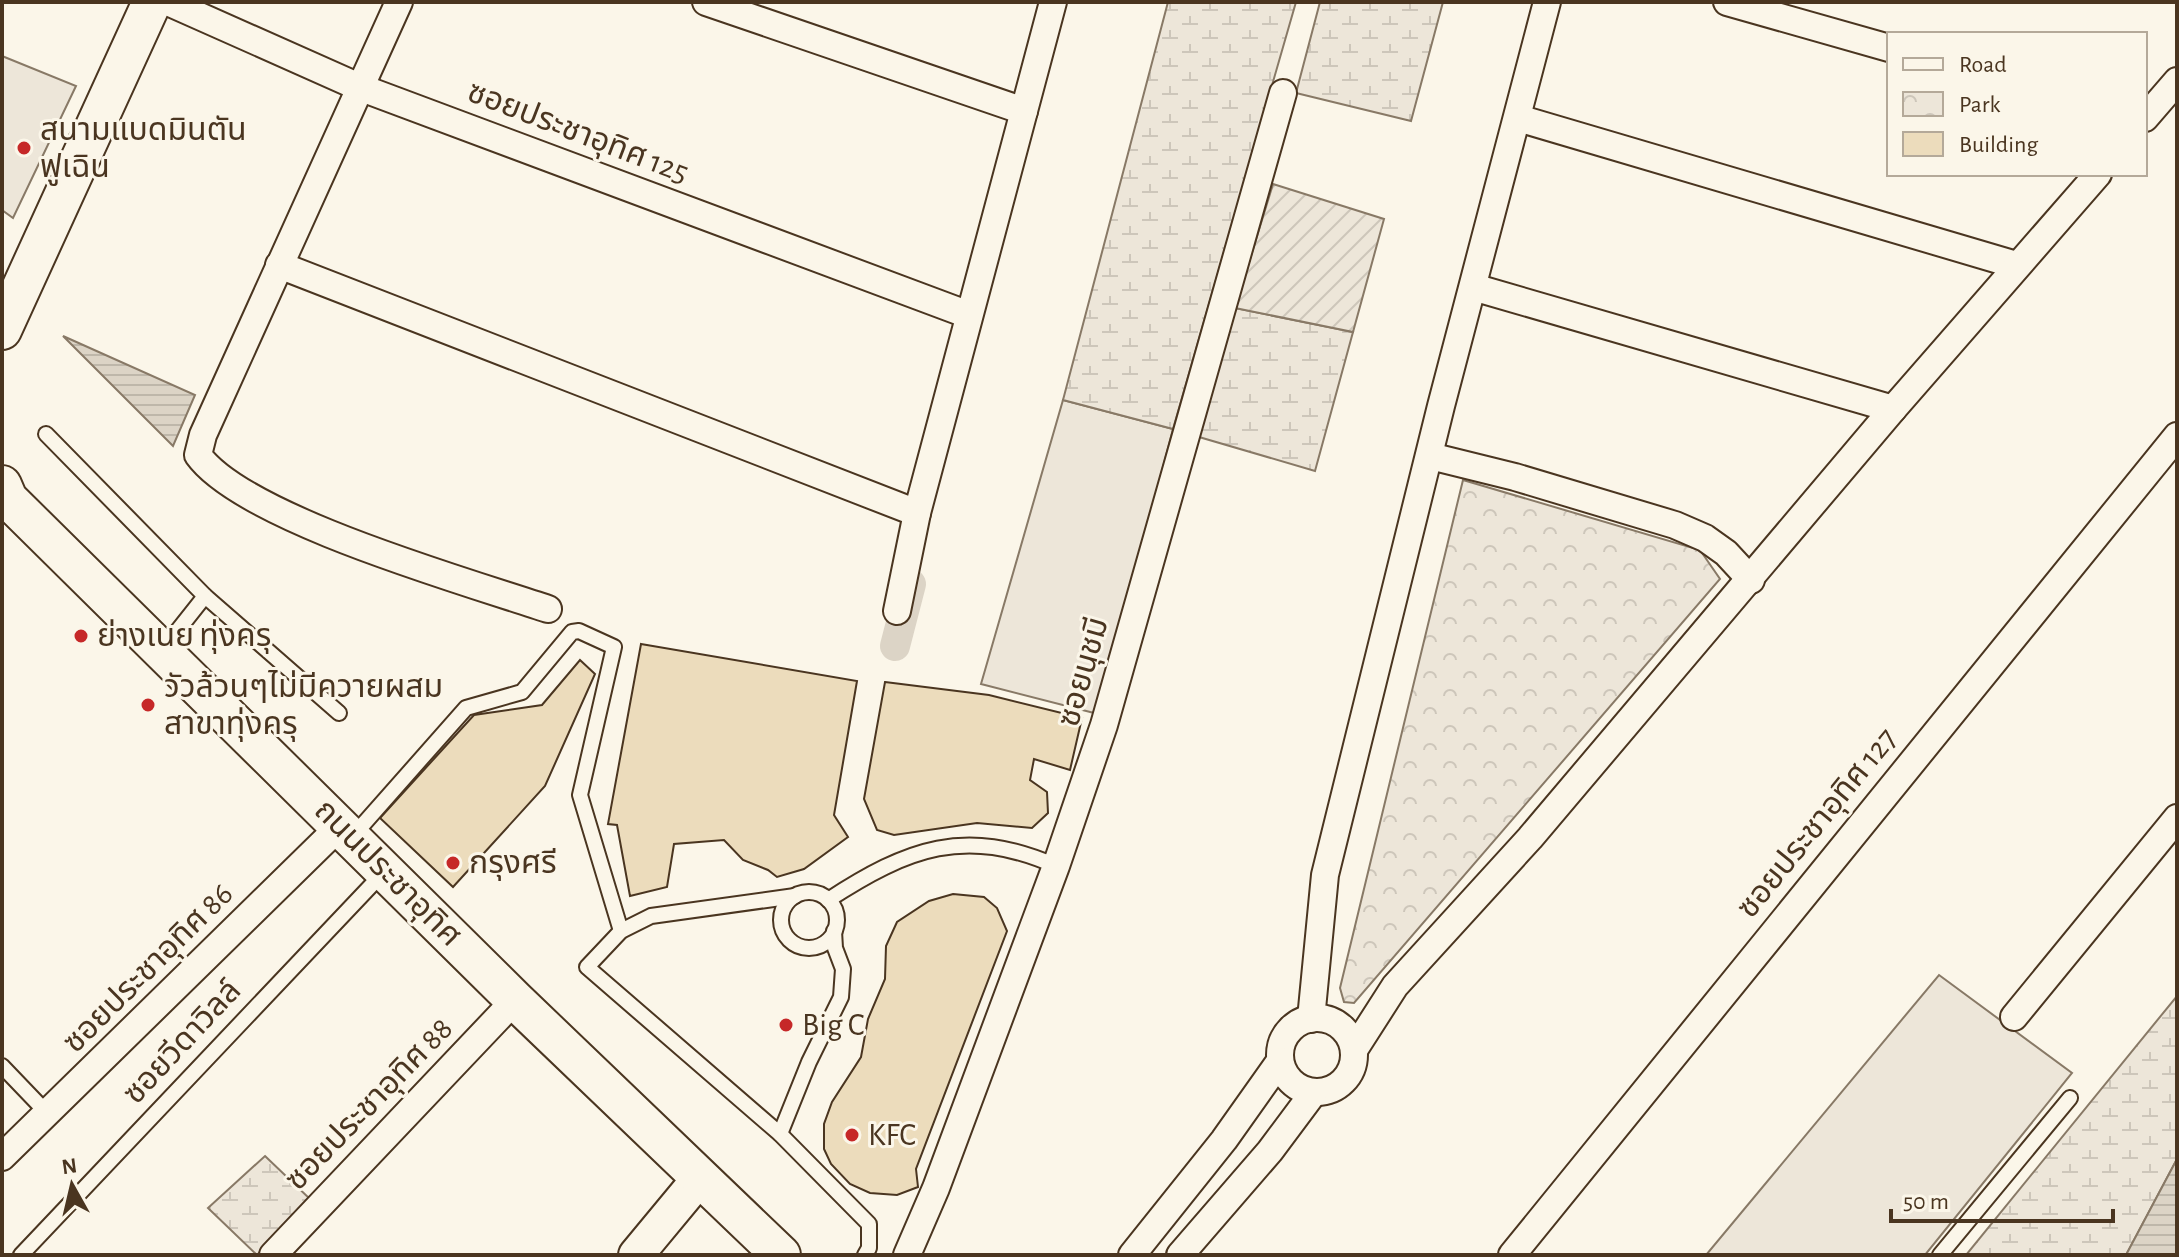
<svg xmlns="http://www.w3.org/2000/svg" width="2179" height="1257" font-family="'Alegreya Sans','Noto Sans Thai',sans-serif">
<defs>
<pattern id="wetland-marsh" width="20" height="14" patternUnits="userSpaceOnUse" patternTransform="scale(2)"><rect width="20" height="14" fill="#ede6d9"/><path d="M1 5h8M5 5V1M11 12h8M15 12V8" fill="none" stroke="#cdc6ba"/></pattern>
<pattern id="park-crowns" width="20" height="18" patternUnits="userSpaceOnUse" patternTransform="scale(2)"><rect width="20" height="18" fill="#ede6d9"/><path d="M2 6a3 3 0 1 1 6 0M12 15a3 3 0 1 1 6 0" fill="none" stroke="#cdc6ba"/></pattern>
<pattern id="garden-furrows" width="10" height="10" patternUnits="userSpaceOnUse" patternTransform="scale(2)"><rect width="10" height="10" fill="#ede6d9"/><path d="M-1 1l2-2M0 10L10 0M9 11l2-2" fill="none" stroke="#cdc6ba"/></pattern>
<pattern id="water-rules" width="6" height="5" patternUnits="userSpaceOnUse" patternTransform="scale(2)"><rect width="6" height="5" fill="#dcd4c6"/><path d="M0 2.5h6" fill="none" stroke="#beb7aa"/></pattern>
</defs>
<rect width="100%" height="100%" fill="#fbf6e9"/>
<!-- grass -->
<g fill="#ede6d9" stroke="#887966" stroke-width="2">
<path d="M2 56 76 86 13 218 2 210Z"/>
<path d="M1063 400 1173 429 1098 714 981 684Z"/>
<path d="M1939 975 2072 1073 1925 1255H1706Z"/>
</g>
<!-- wetland -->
<g fill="url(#wetland-marsh)" stroke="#887966" stroke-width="2">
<path d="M1168 2H1296L1173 429 1063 400Z"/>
<path d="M1320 2H1443L1411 121 1296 93Z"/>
<path d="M1235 308 1353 332 1315 471 1199 437Z"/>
<path d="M2177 996V1159L2126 1255H1966Z"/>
<path d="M265 1156 311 1200 257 1255 208 1208Z"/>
</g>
<!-- park -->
<path fill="url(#park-crowns)" stroke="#887966" stroke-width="2" d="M1463 480 1700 550 1720 579 1354 1003 1344 1002 1340 988Z"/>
<!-- garden -->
<path fill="url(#garden-furrows)" stroke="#887966" stroke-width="2" d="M1273 184 1384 219 1353 332 1235 308Z"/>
<!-- water -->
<g fill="url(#water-rules)" stroke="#887966" stroke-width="2">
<path d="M63 336 195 395 173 446Z"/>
<path d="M2177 1159V1255H2126Z"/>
</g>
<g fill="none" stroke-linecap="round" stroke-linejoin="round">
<!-- canal -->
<path stroke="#dcd4c6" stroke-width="30" d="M895 646 911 584"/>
</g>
<!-- building -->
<g fill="#ecdcbc" stroke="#4a3520" stroke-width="2">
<path d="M641 644 857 681 834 815 848 837 804 869 777 877 768 870 743 860 724 840 674 844 667 887 630 896 617 825 608 824Z"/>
<path d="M580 660 595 674 545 786 453 887 380 818 474 715 542 705Z"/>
<path d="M885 682 989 695 1082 718 1070 770 1034 759 1030 780 1047 792 1048 813 1032 828 977 823 894 835 877 830 864 799Z"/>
<path d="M953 894 984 897 997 908 1007 931 916 1169 918 1187 897 1195 870 1193 850 1184 831 1164 824 1149V1124L832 1102 861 1057 868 1019 885 979 886 946 897 922 929 901Z"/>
</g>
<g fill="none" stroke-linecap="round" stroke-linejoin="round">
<defs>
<g id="service">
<path d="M46 434 205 596 339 713"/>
<path d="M163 649 205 596"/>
<path d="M352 837 466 708 522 692 572 632 579 631 614 647 580 795 621 931"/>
<circle cx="809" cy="920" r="28"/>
<path d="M795 896 651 916 621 931 587 967 780 1134 869 1224V1248L865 1255"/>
<path d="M828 900C908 848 965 826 1056 866"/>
<path d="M2 1066 48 1114"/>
<path d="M780 1134 809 1062 841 997 843 969 835 948 834 931"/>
<path d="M21 1255 383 873"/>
<path d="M1940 1255 2070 1098"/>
</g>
<g id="minor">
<path d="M168 2 359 87 969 315"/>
<path d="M399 2 203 435 198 455C244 519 468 582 548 609"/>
<path d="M706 2 1024 111"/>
<path d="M1727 2 1889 48"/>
<path d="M1518 118 2016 265"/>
<path d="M2145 118 2177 81"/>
<path d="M279 265 917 513"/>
<path d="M1473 287 1893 409"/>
<path d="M1430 456 1515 477 1675 525 1705 538 1726 553 1751 580"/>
<path d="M897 611 917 513 1053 2"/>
<path d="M2014 1017 2177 818"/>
<circle cx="1317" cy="1055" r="37"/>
<path d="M1311 1019 1325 875 1441 406 1547 2"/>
<path d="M1354 1050 1395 986 1530 838 1893 409 2098 174"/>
<path d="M2 1157 340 826"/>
<path d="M273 1255 515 1000"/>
<path d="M907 1255 936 1188 1056 866 1104 725 1283 93"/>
<path d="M1132 1255 1224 1140 1280 1061"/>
<path d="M1180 1255 1270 1151 1314 1092"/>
<path d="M1512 1255 2177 436"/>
</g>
<path id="tertiary" d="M636 1255 699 1179"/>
<g id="secondary">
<path d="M2 330 152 2"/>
<path d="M2 485 8 499 515 1000 781 1255"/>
</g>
</defs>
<!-- service casing -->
<use href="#service" stroke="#4a3520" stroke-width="18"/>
<!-- minor casing -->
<use href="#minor" stroke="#4a3520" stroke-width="30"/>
<!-- tertiary casing -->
<use href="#tertiary" stroke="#4a3520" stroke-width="38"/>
<!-- secondary casing -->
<use href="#secondary" stroke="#4a3520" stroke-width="42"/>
<!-- service -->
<use href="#service" stroke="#fbf6e9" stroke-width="14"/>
<!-- minor -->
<use href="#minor" stroke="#fbf6e9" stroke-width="26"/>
<!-- tertiary -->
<use href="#tertiary" stroke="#fbf6e9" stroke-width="34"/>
<!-- secondary -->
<use href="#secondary" stroke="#fbf6e9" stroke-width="38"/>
</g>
<!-- markers -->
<g fill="#c62828" stroke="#fbf6e9" stroke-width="3">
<circle cx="24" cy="148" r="8"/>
<circle cx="81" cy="636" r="8"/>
<circle cx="148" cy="705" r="8"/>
<circle cx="453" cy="863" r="8"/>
<circle cx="786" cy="1025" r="8"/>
<circle cx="852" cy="1135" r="8"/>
</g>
<g text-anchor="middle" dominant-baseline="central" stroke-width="6" stroke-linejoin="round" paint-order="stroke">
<!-- poi labels -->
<g font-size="32" fill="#4a3520" stroke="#fbf6e9" text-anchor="start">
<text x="40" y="130">สนามแบดมินตัน<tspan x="40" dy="37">ฟูเฉิน</tspan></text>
<text x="97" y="636">ย่างเนย ทุ่งครุ</text>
<text x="164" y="687">วัวล้วนๆไม่มีควายผสม<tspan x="164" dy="37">สาขาทุ่งครุ</tspan></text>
<text x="469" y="863">กรุงศรี</text>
<text x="802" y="1025">Big C</text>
<text x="868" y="1135">KFC</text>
</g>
<!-- street labels -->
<g font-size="32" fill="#4a3520" stroke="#fbf6e9">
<text transform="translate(578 132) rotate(21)">ซอยประชาอุทิศ 125</text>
<text transform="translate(1083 672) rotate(-74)">ซอยนุชมี</text>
<text transform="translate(1817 823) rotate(-51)">ซอยประชาอุทิศ 127</text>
<text transform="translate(388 873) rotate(45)">ถนนประชาอุทิศ</text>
<text transform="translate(148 968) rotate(-45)">ซอยประชาอุทิศ 86</text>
<text transform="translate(182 1042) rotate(-47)">ซอยวีดาวิลล์</text>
<text transform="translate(369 1104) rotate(-46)">ซอยประชาอุทิศ 88</text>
</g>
</g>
<!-- border -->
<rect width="2179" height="1257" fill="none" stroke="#4a3520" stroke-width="8"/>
<!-- legend -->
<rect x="1887" y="32" width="260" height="144" fill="#fbf6e9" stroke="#b4a999" stroke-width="2"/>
<rect x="1903" y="58" width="40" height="12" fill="#fbf6e9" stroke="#b4a999" stroke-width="2"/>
<text x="1959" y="72" font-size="24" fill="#4a3520">Road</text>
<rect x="1903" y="92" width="40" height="24" fill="url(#park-crowns)" stroke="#b4a999" stroke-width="2"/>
<text x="1959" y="112" font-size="24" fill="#4a3520">Park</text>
<rect x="1903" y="132" width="40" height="24" fill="#ecdcbc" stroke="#b4a999" stroke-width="2"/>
<text x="1959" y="152" font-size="24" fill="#4a3520">Building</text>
<!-- north arrow -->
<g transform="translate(72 1185) rotate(352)" stroke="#fbf6e9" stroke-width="6" paint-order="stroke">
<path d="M0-6L14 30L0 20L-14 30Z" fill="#4a3520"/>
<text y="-12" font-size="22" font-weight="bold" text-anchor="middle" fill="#4a3520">N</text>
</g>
<!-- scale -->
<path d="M1891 1209v12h222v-12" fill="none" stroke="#4a3520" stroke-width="4"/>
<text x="1903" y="1209" font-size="24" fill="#4a3520" stroke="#fbf6e9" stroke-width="6" paint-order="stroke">50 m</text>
</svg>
